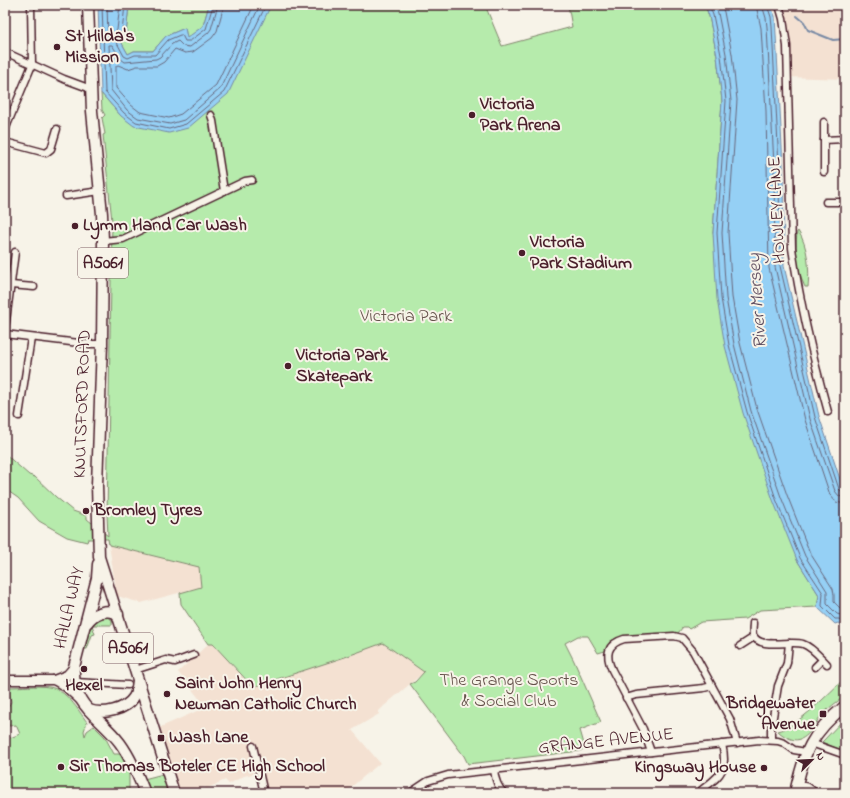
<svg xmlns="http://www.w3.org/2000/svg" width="850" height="798" font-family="'Indie Flower',sans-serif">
<rect width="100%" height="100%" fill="#f7f3e8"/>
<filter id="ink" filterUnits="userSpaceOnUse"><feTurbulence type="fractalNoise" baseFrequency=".025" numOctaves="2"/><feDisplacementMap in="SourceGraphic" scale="8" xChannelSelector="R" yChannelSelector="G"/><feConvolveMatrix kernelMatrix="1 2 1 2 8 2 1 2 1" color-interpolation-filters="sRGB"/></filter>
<g filter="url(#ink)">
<!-- built -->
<g fill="#f4e1d2">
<path d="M773 5H845V79L785 77 780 20Z"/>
<path d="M109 545 199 567 201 587 141 603 117 596Z"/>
<path d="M383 643 424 672 384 706 379 711V714L352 730 380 763 344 793H268L261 772 244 776 229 784 225 780 206 789 205 787 190 793H178L154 730 206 707 178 672 208 644H213L252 687 345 657Z"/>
</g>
<!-- green -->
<g fill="#b6ebac" stroke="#80856c">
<path d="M129 5H209L203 26 187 39 185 28 166 36 153 51H134L128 54 120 40 126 34Z"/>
<path d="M271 5H485L502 46 572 27 568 5H705L709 16 717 56 722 101 713 233 797 560 819 595 817 607 760 610 745 619 701 622 689 629 687 627H683L678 633 616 638 611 641 605 651 598 653 588 636H578L565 643 574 661 601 722 580 730 584 744 583 749 580 751 468 764 464 756 410 684 415 682 424 672 383 643 345 657 253 687 213 644H208L181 604 180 593 201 587 199 567 109 545 108 539H88L87 542 67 537 39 521 18 498 5 489V454L29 475 35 477 56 497 73 511 87 516V519L108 536 107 515 112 221 103 135 105 134 102 118 105 115 102 110 101 93 121 116 269 8Z"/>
<path d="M798 231C808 245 810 271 808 287H805C797 270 795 251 797 232Z"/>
<path d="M106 616 112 620V625H92L95 634 92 635 87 649H85L89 628 96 618Z"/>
<path d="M845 678V696C837 702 828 708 821 716 813 725 807 744 791 739 786 737 782 735 778 731 796 728 830 692 845 678Z"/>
<path d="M8 687C21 687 36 685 49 687 66 689 78 710 87 722L84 731 85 736 87 731 94 726 105 737 114 754H121L129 768V793H5V740L20 734 16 725 9 726 6 710 11 702Z"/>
<path d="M845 718V752L822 742Z"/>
<path d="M163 774H168L174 793H145L140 780Z"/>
</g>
<!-- water -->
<g fill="#95d0f5" stroke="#7789a4">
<path d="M98 5H129L126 34 120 40 128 54 134 51H153L166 36 185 28 187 38 203 26 209 5H271L228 94 188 128 169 133 134 126 121 116 101 93Z"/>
<path d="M705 5H770L775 16 783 166 784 266 819 416 845 494V635L842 625 838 623 835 624 817 607 819 595 797 560 773 500 743 413 725 346 717 299 713 233 722 101 717 56 709 16Z"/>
</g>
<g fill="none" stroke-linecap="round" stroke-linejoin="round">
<!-- shore -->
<g stroke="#68667c" stroke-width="1">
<path d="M102 5 105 92 124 113 136 122 169 129 186 124 224 92 266 5"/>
<path d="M107 5 108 36 110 37 117 30 120 5"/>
<path d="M125 5 122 32 117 38 116 41 124 56 128 58 135 55H155L168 40 180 35H182L185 41H190L206 29 213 5"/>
<path d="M218 5 211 29 208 33 190 47 183 46 178 41 172 44 160 57 156 59 125 62 121 59 112 45H109L111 90 127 110 138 118 170 124 184 120 220 89 260 5"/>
<path d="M224 5 217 31 212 38 193 52 185 53 175 49 164 62 157 66H137L128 69 118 65 116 66V88L131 105 140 112 169 118 181 114 216 85 254 5"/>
<path d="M709 5 713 15 721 55 726 101 717 233 721 298 729 345 747 412 776 499 800 558 823 593 822 606 835 619H839L845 623"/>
<path d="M714 5 718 13 726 54 731 101 722 233 726 298 734 344 751 411 781 497 805 556 827 591V604L837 614 845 616"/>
<path d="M721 5 724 12 732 54 737 100 728 233 732 297 740 343 757 409 787 495 810 553 833 589 834 595V602L840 608 845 610"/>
<path d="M756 5 761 28 766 111 769 268 805 420 830 495 836 502 845 504"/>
<path d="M762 5 766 18 767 27 774 166 775 267 810 419 835 491 839 496 845 498"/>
<path d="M767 5 771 17 772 27 779 166 780 266 815 417 839 489 842 492 845 493"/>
</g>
<!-- stream -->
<path stroke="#7789a4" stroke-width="2" d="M797 16 804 22 808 30 833 40 845 39"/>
<defs>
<g id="minor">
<path d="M779 5 783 19 787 46 792 248C800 304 813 358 828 412"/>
<path d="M5 52 64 79 91 89"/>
<path d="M211 115 213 121 224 191"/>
<path d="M824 122V172"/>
<path d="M5 130 32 65 31 5"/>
<path d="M824 140 845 139"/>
<path d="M5 142 46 153 51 149 57 129"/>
<path d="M66 196 100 191"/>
<path d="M826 202H845"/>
<path d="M103 241 123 239 224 191 245 181 252 180"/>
<path d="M11 285 34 287"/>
<path d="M5 329 15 252"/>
<path d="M5 334 87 344H102"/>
<path d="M19 416 31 338"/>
<path d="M753 623C753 626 752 631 753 635 759 650 790 640 803 644 812 647 820 657 827 664"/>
<path d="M740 646 754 637"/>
<path d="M815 667 822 660"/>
<path d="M135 670 166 660 175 662 194 655"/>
<path d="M75 682 128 685"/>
<path d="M626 698 636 695 704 688 712 686"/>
<path d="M771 740V729L778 686 787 663 789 643"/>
<path d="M811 743 845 755"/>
<path d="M253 746 264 793"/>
<path d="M651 752 643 729 612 670C605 655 607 644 624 639L674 636 682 638 693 651 730 719 737 743"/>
<path d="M494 770C495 779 497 787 504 793"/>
<path d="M796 784 808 787 816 793"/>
<path d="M410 793 428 781 448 775 759 740 778 741 784 743 794 750 806 752"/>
<path d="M698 793C718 776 729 774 722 744"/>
</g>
<g id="tertiary">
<path d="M5 680H54L66 687 79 699"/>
<path d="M54 680 67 675 74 667"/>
</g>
<path id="primary" d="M795 793C804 752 811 733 845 706"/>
<g id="trunk">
<path d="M88 5 92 111 102 214 103 241 102 344 97 485 99 557 174 793"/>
<path d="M98 564 97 578 74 667C72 708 99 715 120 743 131 758 138 776 145 793"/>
<path d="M87 623C94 613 106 608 118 614"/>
<path d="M89 710C103 715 126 710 134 697 137 692 137 686 138 681"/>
</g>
</defs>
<!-- minor casing -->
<use href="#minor" stroke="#4a1f2b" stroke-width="9"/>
<!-- tertiary casing -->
<use href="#tertiary" stroke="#4a1f2b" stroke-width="11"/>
<!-- primary casing -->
<use href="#primary" stroke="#4a1f2b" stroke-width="13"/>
<!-- trunk casing -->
<use href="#trunk" stroke="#4a1f2b" stroke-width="13"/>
<!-- minor -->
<use href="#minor" stroke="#f7f3e8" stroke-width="6"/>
<!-- tertiary -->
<use href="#tertiary" stroke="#f7f3e8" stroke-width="8"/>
<!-- primary -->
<use href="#primary" stroke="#f7f3e8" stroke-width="10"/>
<!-- trunk -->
<use href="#trunk" stroke="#f7f3e8" stroke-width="10"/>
</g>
</g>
<!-- markers -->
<g fill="#4a1f2b" stroke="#f7f3e8" stroke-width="1.5">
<circle cx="57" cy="47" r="4"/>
<circle cx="472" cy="115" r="4"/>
<circle cx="75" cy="226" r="4"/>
<circle cx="522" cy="253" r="4"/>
<circle cx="288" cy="366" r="4"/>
<circle cx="86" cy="511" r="4"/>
<circle cx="84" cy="669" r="4"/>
<circle cx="167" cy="694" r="4"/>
<rect x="819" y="710" width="8" height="8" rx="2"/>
<rect x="157" y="734" width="8" height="8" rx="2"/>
<circle cx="61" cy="767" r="4"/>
<circle cx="764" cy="768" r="4"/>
</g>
<g text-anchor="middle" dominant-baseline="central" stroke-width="4" stroke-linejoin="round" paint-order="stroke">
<!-- shield labels -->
<g fill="#f7f3e8" stroke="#7e5f64" stroke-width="1">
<rect x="78" y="248" width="50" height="30" rx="3"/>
<rect x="103" y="633" width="50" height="30" rx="3"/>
</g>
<g font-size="17" font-weight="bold" fill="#4a1f2b">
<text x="103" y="263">A5061</text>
<text x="128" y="648">A5061</text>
</g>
<!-- poi labels -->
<g font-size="18" font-weight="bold" fill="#4a1f2b" stroke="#f7f3e8" text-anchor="start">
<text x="65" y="37">St Hilda's<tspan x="65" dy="21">Mission</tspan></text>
<text x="480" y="105">Victoria<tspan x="480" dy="21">Park Arena</tspan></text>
<text x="83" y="226">Lymm Hand Car Wash</text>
<text x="530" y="243">Victoria<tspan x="530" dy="21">Park Stadium</tspan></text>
<text x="296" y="356">Victoria Park<tspan x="296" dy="21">Skatepark</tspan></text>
<text x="94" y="511">Bromley Tyres</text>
<text x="175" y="684">Saint John Henry<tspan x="175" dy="21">Newman Catholic Church</tspan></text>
<text x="84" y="686" text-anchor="middle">Hexel</text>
<text x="815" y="704" text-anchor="end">Bridgewater<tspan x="815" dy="21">Avenue</tspan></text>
<text x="169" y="738">Wash Lane</text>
<text x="69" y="767">Sir Thomas Boteler CE High School</text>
<text x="756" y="768" text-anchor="end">Kingsway House</text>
</g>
<!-- street labels -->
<g font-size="18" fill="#4a1f2b" stroke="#f7f3e8">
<text transform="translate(778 210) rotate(-93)">HOWLEY LANE</text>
<text transform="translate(83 404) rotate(-88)">KNUTSFORD ROAD</text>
<text transform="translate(70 608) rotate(-77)">HALLA WAY</text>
<text transform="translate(606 742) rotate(-6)">GRANGE AVENUE</text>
</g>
<!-- park labels -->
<g font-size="18" fill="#65524b" stroke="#f7f3e8">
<text x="406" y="317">Victoria Park</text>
<text x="509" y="681">The Grange Sports<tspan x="509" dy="21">&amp; Social Club</tspan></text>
</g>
<!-- water labels -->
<g font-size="19" font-style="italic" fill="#5d4b5e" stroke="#f7f3e8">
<text transform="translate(758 301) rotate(-94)">River Mersey</text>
</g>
</g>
<!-- margin -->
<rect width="850" height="798" fill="none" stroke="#f7f3e8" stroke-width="20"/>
<rect x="10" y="10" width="830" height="778" fill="none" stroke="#4a1f2b" stroke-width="1.5" filter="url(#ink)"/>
<!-- north arrow -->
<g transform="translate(812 760) rotate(66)" stroke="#f7f3e8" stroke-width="3" paint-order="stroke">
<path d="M0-3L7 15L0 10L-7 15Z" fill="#4a1f2b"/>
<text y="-6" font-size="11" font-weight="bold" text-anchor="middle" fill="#4a1f2b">N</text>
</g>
</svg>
